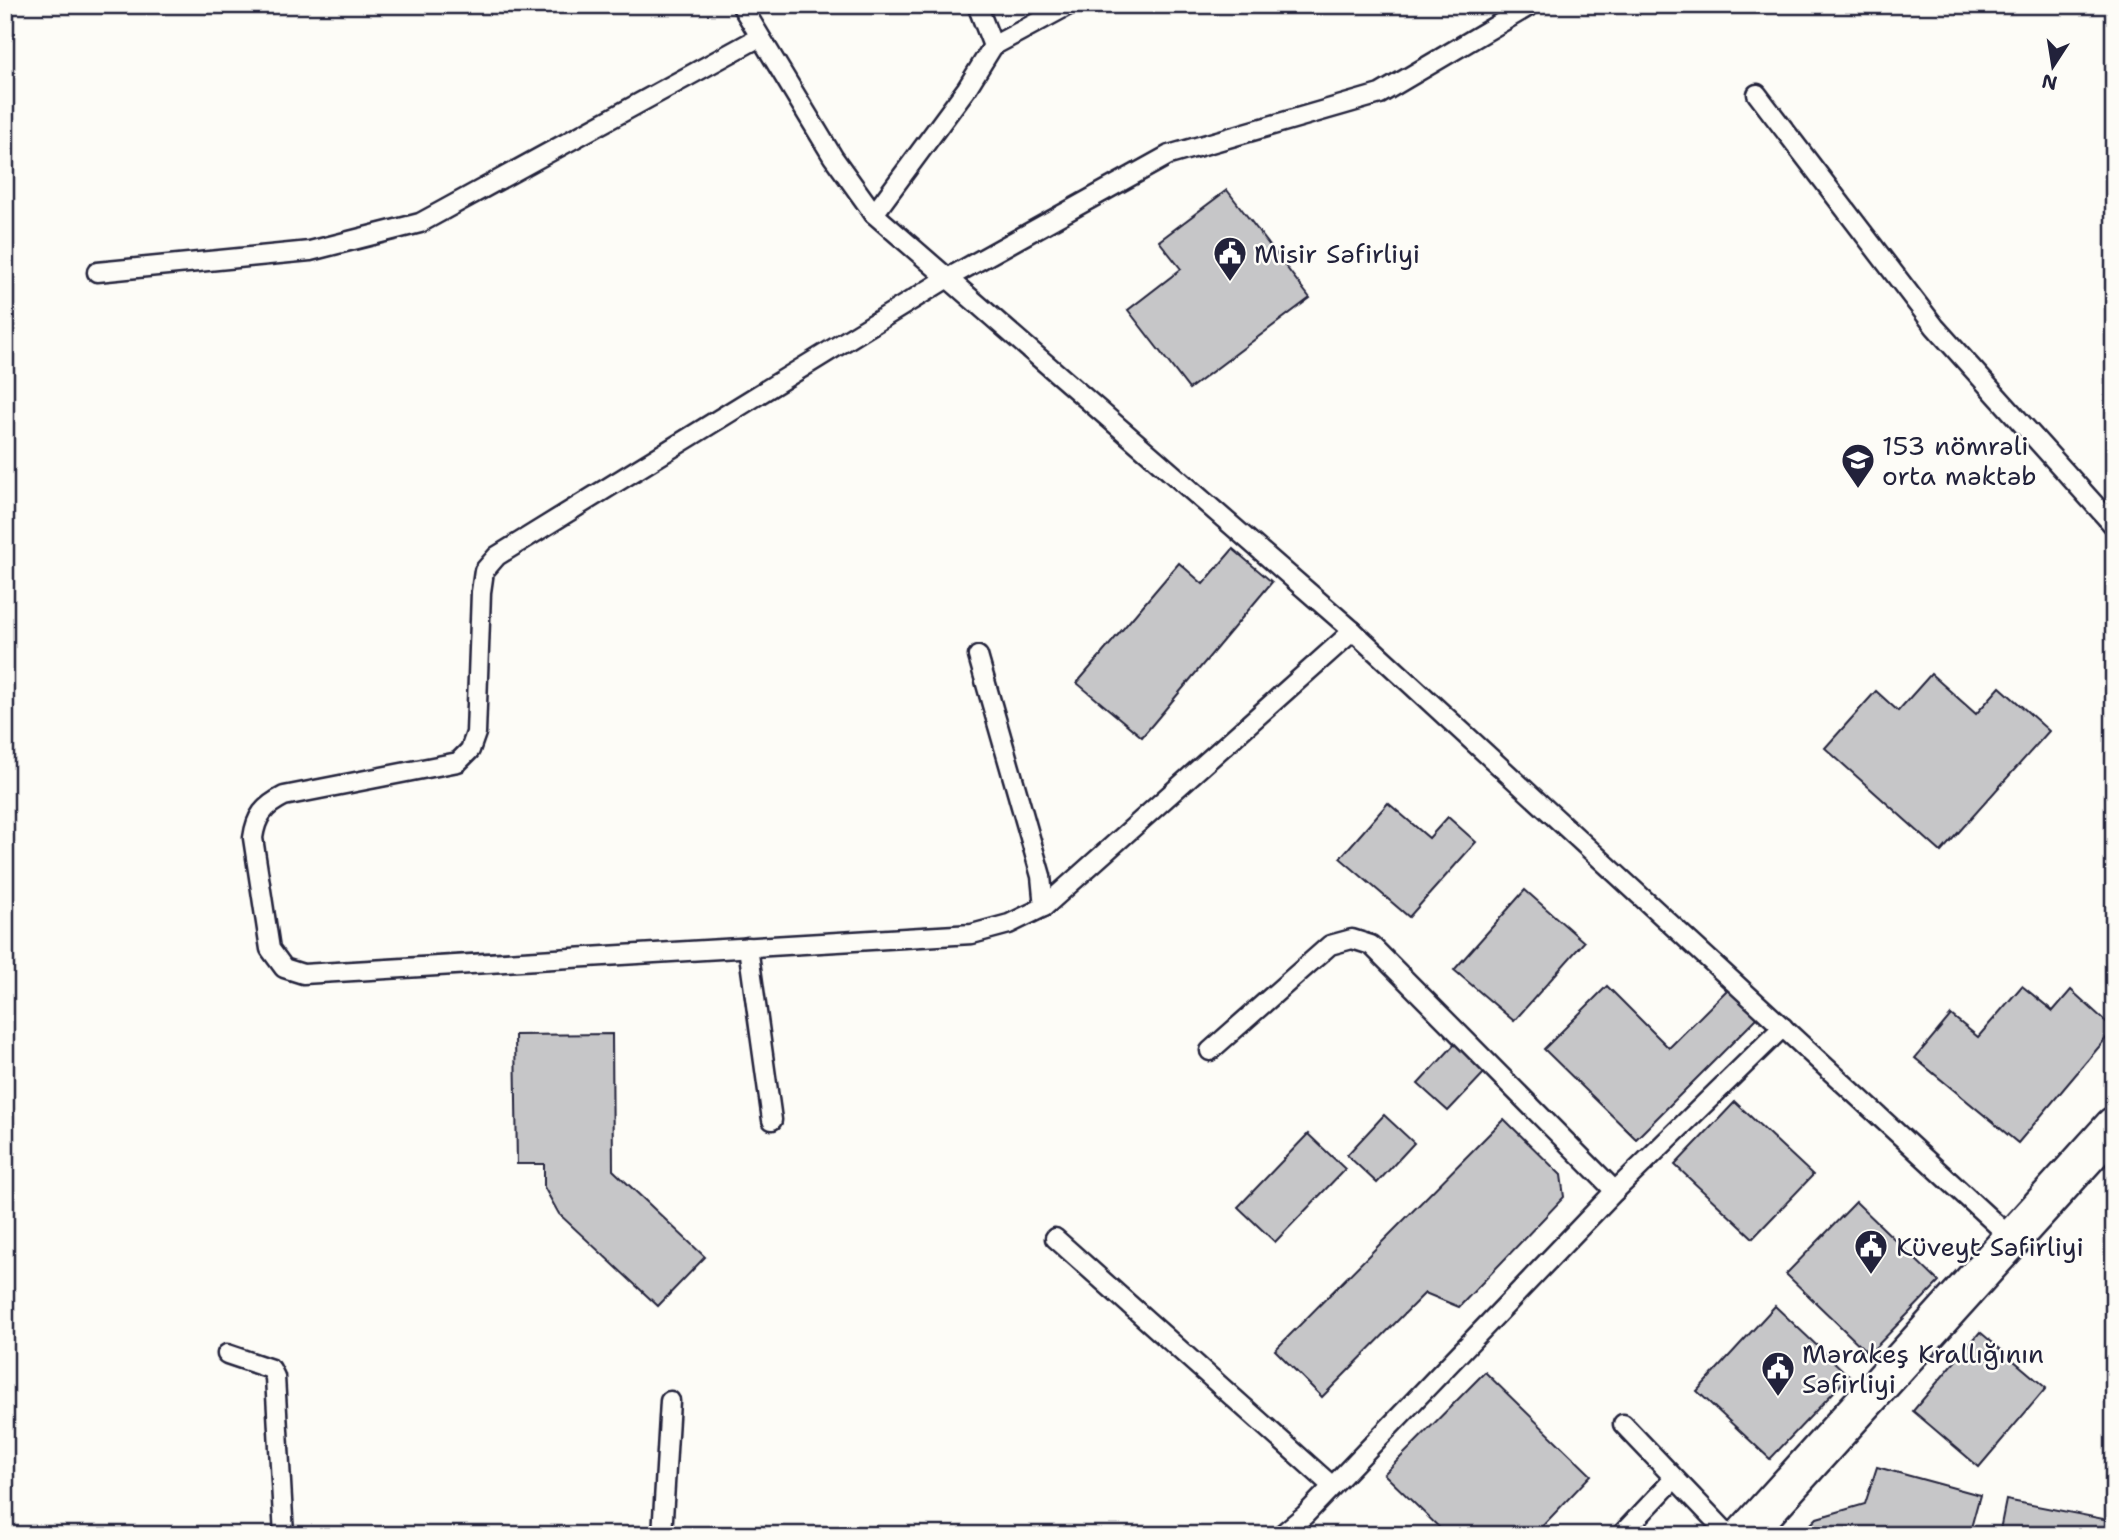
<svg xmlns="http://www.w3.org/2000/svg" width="2119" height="1540" font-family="'Shantell Sans',sans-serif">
<rect width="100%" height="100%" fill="#fdfcf7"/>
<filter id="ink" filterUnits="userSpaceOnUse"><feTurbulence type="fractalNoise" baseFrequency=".0143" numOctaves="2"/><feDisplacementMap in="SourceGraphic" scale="14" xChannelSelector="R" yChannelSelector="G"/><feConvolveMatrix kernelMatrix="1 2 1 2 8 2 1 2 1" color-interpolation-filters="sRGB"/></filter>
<g filter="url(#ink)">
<!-- building -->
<g fill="#c6c6c8" stroke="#22223b" stroke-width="2">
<path d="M1227 190 1310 298 1189 389 1128 310 1181 269 1159 241Z"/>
<path d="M1233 549 1272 582 1142 737 1077 683 1179 563 1203 584Z"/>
<path d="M1931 674 1976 714 2000 687 2049 731 1941 852 1825 748 1876 691 1898 711Z"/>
<path d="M1388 803 1429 838 1448 817 1476 842 1409 917 1340 858Z"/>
<path d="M1525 890 1584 942 1514 1021 1454 970Z"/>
<path d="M1607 986 1669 1048 1731 986 1760 1015 1636 1139 1544 1049Z"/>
<path d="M2022 986 2053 1011 2071 990 2114 1029 2018 1143 1915 1058 1951 1015 1978 1037Z"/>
<path d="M612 1034 613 1170 705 1257 658 1306 559 1214 544 1187V1164H517L515 1035Z"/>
<path d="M1455 1044 1485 1072 1448 1111 1418 1084Z"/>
<path d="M1735 1102 1813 1175 1753 1238 1675 1165Z"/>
<path d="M1384 1115 1414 1143 1377 1183 1347 1155Z"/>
<path d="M1504 1119 1561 1175 1564 1197 1459 1307 1425 1293 1322 1397 1275 1350Z"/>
<path d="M1308 1134 1345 1169 1275 1242 1238 1207Z"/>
<path d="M1856 1202 1939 1282 1869 1354 1786 1274Z"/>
<path d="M1775 1306 1849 1376 1770 1459 1697 1391Z"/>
<path d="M1980 1332 2046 1388 1979 1467 1913 1411Z"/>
<path d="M1485 1372 1591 1475 1534 1535H1447L1384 1474Z"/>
<path d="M1877 1467 1980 1495 1969 1535H1800L1817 1518 1865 1504Z"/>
<path d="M2006 1500 2114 1521V1535H1999Z"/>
</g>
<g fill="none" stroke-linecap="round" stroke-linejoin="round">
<defs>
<g id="service">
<path d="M741 5 833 157 874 214 1353 631 2010 1237"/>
<path d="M977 5 993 46"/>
<path d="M1757 94 1935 327 2114 526"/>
<path d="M874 214 967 88 993 46 1069 5"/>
<path d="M97 272 310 251 420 223 758 38"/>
<path d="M1353 631 1044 907 1009 924 972 934 303 974 284 968 270 949 253 838C256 816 264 806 284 796L458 762 470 750 476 733 481 592 484 571 497 556 946 279 1169 155 1380 94 1531 5"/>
<path d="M978 656 1041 876 1044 907"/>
<path d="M748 947 772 1120"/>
<path d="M1210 1051 1330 945 1352 939 1371 945 1615 1191"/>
<path d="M1055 1238 1331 1485"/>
<path d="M227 1354 271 1369 275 1377 284 1535"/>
<path d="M1623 1424 1729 1535"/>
<path d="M662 1535 670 1401"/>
<path d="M1281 1535 1305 1515 1615 1191 1783 1027"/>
<path d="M1621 1535 1674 1479"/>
</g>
<path id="minor" d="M1744 1535 2114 1126"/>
</defs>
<!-- service casing -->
<use href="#service" stroke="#22223b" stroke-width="23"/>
<!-- minor casing -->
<use href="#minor" stroke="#22223b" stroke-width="42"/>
<!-- service -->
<use href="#service" stroke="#fdfcf7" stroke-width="18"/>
<!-- minor -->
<use href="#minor" stroke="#fdfcf7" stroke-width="37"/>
</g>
</g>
<!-- icons -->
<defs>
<symbol id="civic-pin" viewBox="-11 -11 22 30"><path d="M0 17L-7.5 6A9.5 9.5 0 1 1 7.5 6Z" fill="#22223b" stroke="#fdfcf7"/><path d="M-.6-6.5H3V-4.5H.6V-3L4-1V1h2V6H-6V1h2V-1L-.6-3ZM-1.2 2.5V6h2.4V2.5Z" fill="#fff"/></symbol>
<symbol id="school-pin" viewBox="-11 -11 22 30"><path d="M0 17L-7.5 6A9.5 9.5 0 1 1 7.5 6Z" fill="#22223b" stroke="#fdfcf7"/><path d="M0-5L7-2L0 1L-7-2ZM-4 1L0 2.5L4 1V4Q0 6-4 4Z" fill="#fff"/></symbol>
</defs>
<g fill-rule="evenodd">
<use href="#civic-pin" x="1211" y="234" width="38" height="52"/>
<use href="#school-pin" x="1839" y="441" width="38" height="52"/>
<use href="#civic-pin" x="1852" y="1227" width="38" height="52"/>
<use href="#civic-pin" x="1759" y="1349" width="38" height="52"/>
</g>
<g text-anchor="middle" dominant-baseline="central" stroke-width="5" stroke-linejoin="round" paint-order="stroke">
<!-- poi labels -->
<g font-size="26" fill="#22223b" stroke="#fdfcf7" text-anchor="start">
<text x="1254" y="253">Misir Səfirliyi</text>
<text x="1882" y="445">153 nömrəli<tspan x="1882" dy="30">orta məktəb</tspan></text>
<text x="1896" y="1246">Küveyt Səfirliyi</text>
<text x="1802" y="1353">Mərakeş Krallığının<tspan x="1802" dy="30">Səfirliyi</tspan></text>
</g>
</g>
<!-- margin -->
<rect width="2119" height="1540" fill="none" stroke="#fdfcf7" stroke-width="28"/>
<rect x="14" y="14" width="2091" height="1512" fill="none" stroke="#22223b" stroke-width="2.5" filter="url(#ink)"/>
<!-- north arrow -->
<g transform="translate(2053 66) rotate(192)" stroke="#fdfcf7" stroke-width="5" paint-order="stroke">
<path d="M0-5L12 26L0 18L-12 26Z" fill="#22223b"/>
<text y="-10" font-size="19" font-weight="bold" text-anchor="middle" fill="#22223b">N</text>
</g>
</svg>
